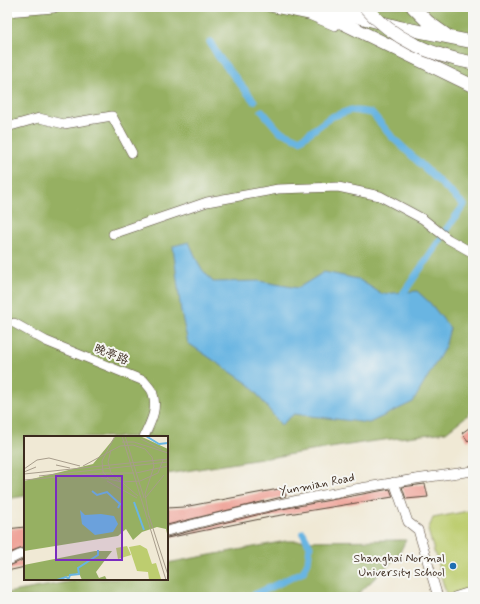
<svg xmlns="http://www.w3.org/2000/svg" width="480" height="604" font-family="Mynerve,'LXGW WenKai TC',sans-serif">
<rect width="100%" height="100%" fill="#f6f6f2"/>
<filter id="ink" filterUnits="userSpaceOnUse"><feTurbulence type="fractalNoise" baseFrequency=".025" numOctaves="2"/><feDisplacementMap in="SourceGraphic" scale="8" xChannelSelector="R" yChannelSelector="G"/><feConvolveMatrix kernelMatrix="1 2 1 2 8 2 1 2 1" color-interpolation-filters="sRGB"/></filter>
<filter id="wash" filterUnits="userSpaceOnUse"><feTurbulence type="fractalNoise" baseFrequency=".012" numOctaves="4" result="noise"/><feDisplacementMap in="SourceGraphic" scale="16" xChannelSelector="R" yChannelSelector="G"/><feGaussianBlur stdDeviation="0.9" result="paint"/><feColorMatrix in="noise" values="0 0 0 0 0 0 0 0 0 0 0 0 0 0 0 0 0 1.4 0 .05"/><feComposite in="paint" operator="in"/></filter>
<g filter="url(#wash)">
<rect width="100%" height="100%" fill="#f0e9d5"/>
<!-- green -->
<path fill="#bdcd6f" stroke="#7c7c46" d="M473 510V588L447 597 428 530 433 518Z"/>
<!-- forest -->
<g fill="#96b062" stroke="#686d40">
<path d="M19 7H473V411L446 432 368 442 167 474V437H25V496L7 499V12Z"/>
<path d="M406 540 398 556 355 597H7V593L84 579H167V563L286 541Z"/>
</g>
<!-- water -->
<path fill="#69b5e2" stroke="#527080" d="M189 242 200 267 213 282 259 281 298 288 324 272 358 279 382 294 417 291 430 303 450 328 445 347 413 402 369 423 294 414 281 425 250 385 188 343 181 312 173 246Z"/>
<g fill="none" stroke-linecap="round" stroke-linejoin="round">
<!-- canal -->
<g stroke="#69b5e2" stroke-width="7">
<path d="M210 42 218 56 254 101"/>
<path d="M262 111 279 131 300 140 331 117 351 110 372 113 392 137 464 205 446 230"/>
<path d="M398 301 440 240"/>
<path d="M250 597 303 572 308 562 310 546 303 533"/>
</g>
</g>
<g id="blocks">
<!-- building -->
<g fill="#efa49a">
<path d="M473 425V437L468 441 462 433Z"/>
<path d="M425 484 428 497 406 499 402 487Z"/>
<path d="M284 488 286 496 167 525V508L184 507Z"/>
<path d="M390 489 393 497 270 517 167 538V537L206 527 282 509Z"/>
<path d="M25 527V547L7 554V529Z"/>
<path d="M25 559V567L7 571V567Z"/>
</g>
</g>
</g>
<g filter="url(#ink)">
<use href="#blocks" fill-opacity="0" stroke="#564739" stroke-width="1"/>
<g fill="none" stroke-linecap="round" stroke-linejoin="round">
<defs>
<g id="minor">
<path d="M270 7 309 15 335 26"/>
<path d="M7 127 39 118 64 124 112 116 132 153"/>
<path d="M113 234 207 202 278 189 338 187 380 196 423 219 448 239 473 253"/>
<path d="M14 323 46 341 144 381C147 385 152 389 153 394 158 410 150 423 144 437"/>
<path d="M394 482 408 522 418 530 438 597"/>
<path d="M167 531C267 504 370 484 473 471"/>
<path d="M7 561 19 555 25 553"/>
<path d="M454 597 473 591"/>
</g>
<path id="major" d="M7 11 54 7"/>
<g id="highway">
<path d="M314 7 318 11 473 86"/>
<path d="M413 7 428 22 446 35"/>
<path d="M329 9 398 27 473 42"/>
</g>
</defs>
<!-- minor casing -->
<use href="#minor" stroke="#564739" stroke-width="10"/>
<!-- major casing -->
<use href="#major" stroke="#564739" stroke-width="12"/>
<!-- highway casing -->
<use href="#highway" stroke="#564739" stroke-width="14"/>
<!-- minor -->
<use href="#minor" stroke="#fff" stroke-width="9"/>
<!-- major -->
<use href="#major" stroke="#fff" stroke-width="11"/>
<!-- highway -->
<use href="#highway" stroke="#fff" stroke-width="13"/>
<defs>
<path id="highway-bridge" d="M365 7C394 40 431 55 473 63"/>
</defs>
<!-- highway-bridge casing -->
<use href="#highway-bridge" stroke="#564739" stroke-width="14" stroke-linecap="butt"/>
<!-- highway-bridge -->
<use href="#highway-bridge" stroke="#fff" stroke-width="13"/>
</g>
</g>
<!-- markers -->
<circle fill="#1f6fb2" stroke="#f6f6f2" stroke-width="1.5" cx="453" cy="566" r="4"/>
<g text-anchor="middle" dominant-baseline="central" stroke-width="4" stroke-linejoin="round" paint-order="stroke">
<!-- street labels -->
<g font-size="12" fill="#3b2a1e" stroke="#f6f6f2">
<text transform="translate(111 355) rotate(22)">晚亭路</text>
<text transform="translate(317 485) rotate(-11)">Yunmian Road</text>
</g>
<!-- poi labels -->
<g font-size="12" fill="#3b2a1e" stroke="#f6f6f2" text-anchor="end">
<text x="445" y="559">Shanghai Normal<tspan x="445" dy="14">University School</tspan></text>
</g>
</g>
<!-- overview -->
<g transform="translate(24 436)">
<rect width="144" height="144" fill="#f0e9d5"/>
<path d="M116 109 123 113 128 128 132 127 137 143 125 144 124 136 113 135 105 111ZM103 110 107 119 94 123 92 112Z" fill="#bdcd6f"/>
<path d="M92 0H116L144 13V102L142 93 133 91 118 96 109 104 102 93 94 100 0 115V45L69 28ZM71 115H88L72 136 75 142 81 140 83 144H58L55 137 32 144H0V129Z" fill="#96b062"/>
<path d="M56 74 61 79 77 78 90 80 94 88 89 96 71 99 58 88Z" fill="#69b5e2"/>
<path fill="none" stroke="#69b5e2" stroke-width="2" d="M122 0 135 8 144 7M68 55 73 59 83 56 96 68 94 72M110 66 120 94M45 142 46 139 55 138 54 132 74 119V114M33 144 42 141 46 144"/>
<path fill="none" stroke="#a89d8c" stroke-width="1" d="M98 0 142 144M101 0 120 62M117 3 137 13M98 6H110L144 17M87 14 84 26 87 37 114 60M32 29 46 32M59 30 96 10 109 9 121 13 128 21 130 30 121 58 125 81M0 33 13 24 25 22 56 30M0 36 12 31M112 37 144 30M0 38 144 23M63 38 98 46 116 45 134 37 139 24M15 40 144 26M85 43 79 36 78 25 91 0M0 44 78 37H110M83 45 113 62M122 61 140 39M125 80 144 139"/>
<path fill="#7b2cbf" fill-opacity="0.15" stroke="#7b2cbf" stroke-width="2" d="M32 40H98V124H32Z"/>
<rect width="144" height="144" fill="none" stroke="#3b2a1e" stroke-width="2"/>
</g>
<!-- margin -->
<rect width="480" height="604" fill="none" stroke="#f6f6f2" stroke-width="24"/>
</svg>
